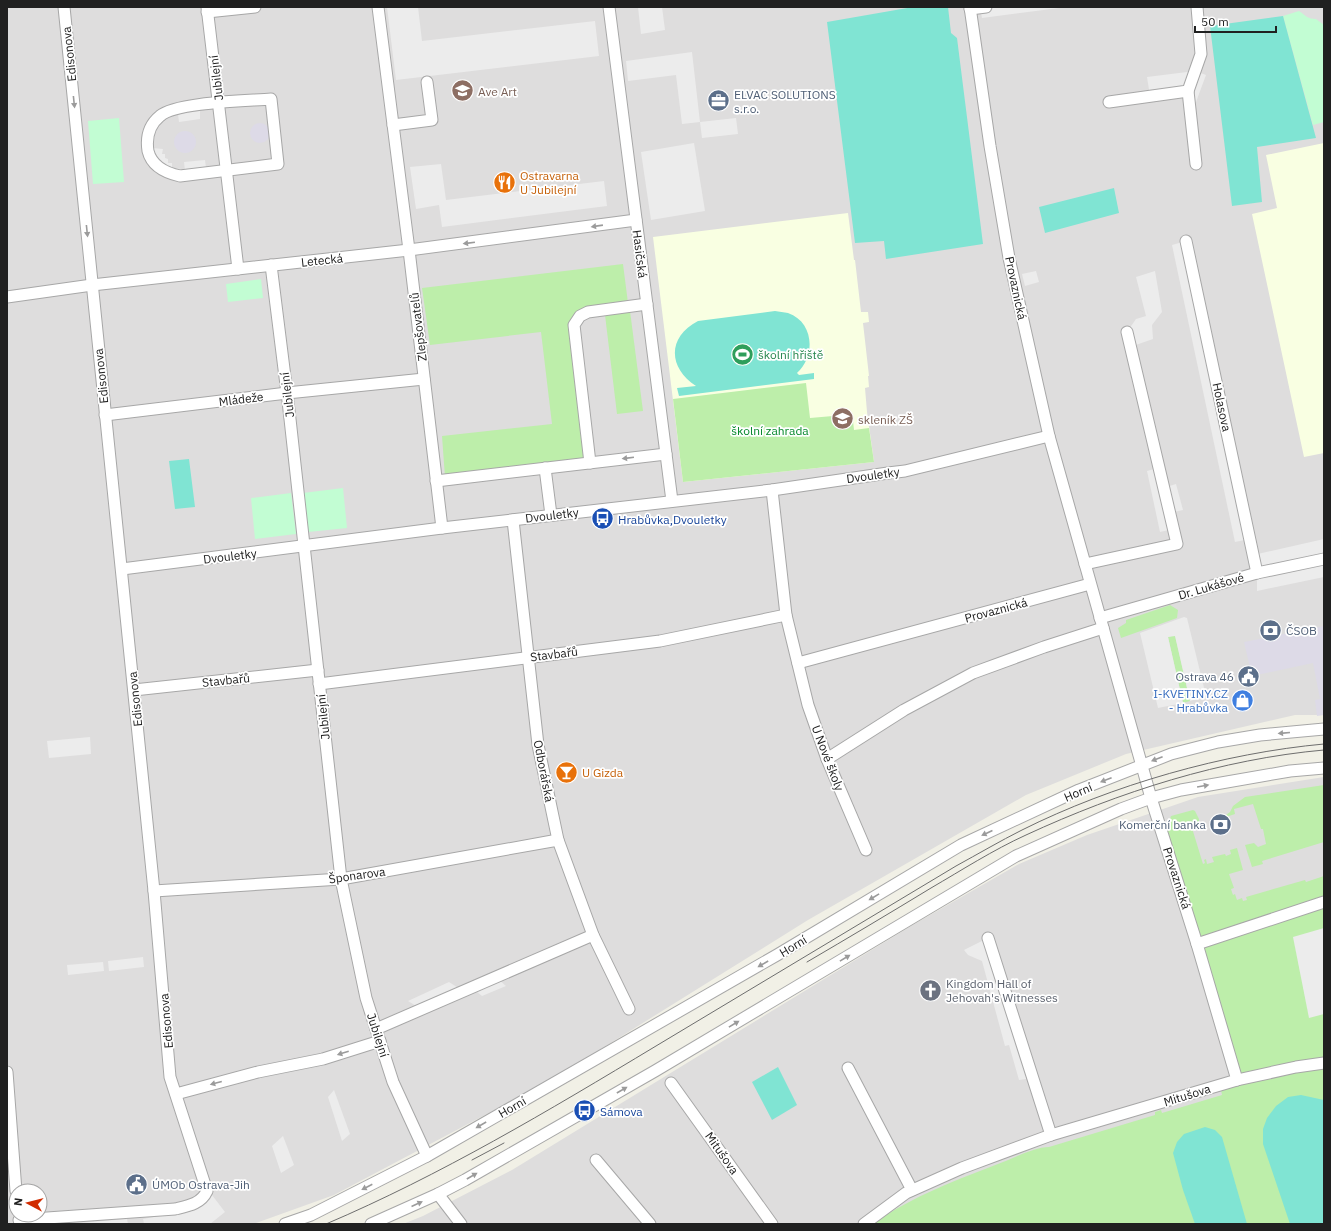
<svg xmlns="http://www.w3.org/2000/svg" width="1331" height="1231" font-family="'IBM Plex Sans',sans-serif">
<rect width="100%" height="100%" fill="#f1f0e6"/>
<!-- residential -->
<g fill="#dedddd" fill-rule="evenodd">
<path d="M7 7H1324V715H1295L1126 754 1026 795 808 920 553 1079 334 1195 253 1224H7ZM16 1191H40V1215H16Z"/>
<path d="M1324 777V1224H403L423 1216 512 1170 911 926 1019 864 1087 835 1198 797Z"/>
</g>
<!-- education -->
<g fill="#f9ffe2">
<path d="M1324 143V453L1304 457 1252 214 1277 208 1266 155Z"/>
<path d="M848 213 854 260H855L861 312H868L869 322 863 323 869 376H868L869 387 865 388 867 412 874 462 683 482 653 237Z"/>
</g>
<!-- grass -->
<g fill="#bdeeaa">
<path d="M623 264 628 303 576 313 571 320 586 460 445 477 442 436 552 424 541 332 430 345 422 288Z"/>
<path d="M630 311 643 411 617 414 605 315Z"/>
<path d="M806 383 810 418 833 416 834 424 853 421 854 430 869 428 874 462 683 482 673 399Z"/>
<path d="M1170 605 1178 610 1177 618 1121 638 1118 628 1126 623V620Z"/>
<path d="M1175 635 1190 701 1183 703 1168 637Z"/>
<path d="M1324 785V842L1262 861 1263 864 1252 867 1245 845 1254 843 1258 847 1266 844 1263 829H1261L1253 804 1234 809 1235 814 1226 817V815L1230 812 1233 806 1245 797Z"/>
<path d="M1193 810 1195 811 1199 819V825L1192 828 1203 864 1205 863 1204 860 1206 859 1207 864 1214 862 1212 857 1225 854 1226 856 1231 854 1230 850 1237 848 1243 870 1229 874 1234 888 1231 889 1233 895 1235 894 1237 900 1242 898 1243 901 1247 900 1246 897 1305 880 1306 882 1324 876V1224H873C912 1196 959 1179 1003 1162 1015 1157 1036 1147 1049 1147L1155 1115V1112L1161 1110 1162 1113 1222 1095 1221 1090 1243 1084 1165 828 1169 826V822L1171 816Z"/>
</g>
<!-- park -->
<g fill="#c2fdd3">
<path d="M1299 11C1306 16 1308 19 1316 19L1324 25V122L1313 125 1283 16Z"/>
<path d="M119 118 124 182 93 184 88 121Z"/>
<path d="M261 279 263 298 228 302 226 284Z"/>
<path d="M343 488 347 528 308 532 303 493Z"/>
<path d="M291 493 296 534 255 539 251 498Z"/>
</g>
<!-- pitch -->
<g fill="#80e4d3">
<path d="M913 7H948L951 33 957 38 983 244 886 259 884 241 855 243 827 22Z"/>
<path d="M1283 16 1316 138 1257 147 1262 202 1232 206 1210 26Z"/>
<path d="M1114 188 1119 213 1045 233 1039 207Z"/>
<path d="M775 311C779 312 784 312 788 313 814 322 816 356 797 373L799 375 814 373V379L679 396 677 388 696 386C668 368 667 337 698 321Z"/>
<path d="M189 459 195 507 175 509 169 461Z"/>
<path d="M778 1067 797 1105 772 1120 752 1082Z"/>
<path d="M1301 1095 1324 1100V1224H1290L1263 1144V1129L1267 1118 1276 1106 1288 1097Z"/>
<path d="M1205 1127 1215 1130 1222 1137 1247 1224H1195L1183 1190 1173 1153 1177 1142 1184 1134Z"/>
</g>
<!-- parking -->
<g fill="#ececec">
<path d="M387 7H418L422 41 595 21 599 56 396 80Z"/>
<path d="M638 7H662L665 30 641 34Z"/>
<path d="M986 7H1067L982 18 980 8Z"/>
<path d="M692 52 700 122 736 118 738 134 702 138 700 122 682 124 676 75 628 81 626 61Z"/>
<path d="M1195 71 1206 75 1196 102 1189 101 1188 91 1150 96 1147 77Z"/>
<path d="M200 111V119L179 122 178 114Z"/>
<path d="M694 143 705 211 651 220 641 152Z"/>
<path d="M153 148 163 149 162 154H165V158L168 159V163H172V168L182 169V174L167 169 157 159Z"/>
<path d="M205 160 206 168 185 171 184 162Z"/>
<path d="M441 164 446 200 604 181 607 206 442 227 439 205 416 209 410 167Z"/>
<path d="M1186 241 1250 539 1235 542 1172 245Z"/>
<path d="M1036 271 1039 282 1025 286 1022 274Z"/>
<path d="M1155 271 1162 312 1152 325 1153 339 1130 347 1127 332 1136 319 1146 316 1136 277Z"/>
<path d="M1158 468 1163 488 1176 484 1183 510 1169 513 1173 529 1160 532 1147 471Z"/>
<path d="M1324 539V577L1257 591V573L1253 555Z"/>
<path d="M1184 617 1187 618 1206 696 1190 701 1175 636 1168 637 1183 703 1158 708 1140 633Z"/>
<path d="M90 737 91 754 49 758 47 741Z"/>
<path d="M1324 928V1014L1309 1018 1293 937Z"/>
<path d="M988 938 1033 1078 1019 1080 1009 1045 1005 1046 982 961 968 955 964 950Z"/>
<path d="M143 957 144 967 109 971 108 961Z"/>
<path d="M103 962 104 971 68 975 67 965Z"/>
<path d="M496 977 506 986 482 996 471 987Z"/>
<path d="M449 982 463 991 421 1009 408 1001Z"/>
<path d="M334 1090 350 1134 342 1141 328 1097Z"/>
<path d="M283 1136 294 1165 281 1173 272 1146Z"/>
<path d="M212 1195 225 1212 210 1224H144L143 1219 192 1210Z"/>
<path d="M127 1219 128 1224H67Z"/>
</g>
<!-- plaza -->
<g fill="#dddae7">
<circle cx="260" cy="133" r="10"/>
<circle cx="185" cy="142" r="11"/>
<path d="M1324 626V715L1317 716 1315 700 1320 699 1313 663 1252 676 1244 642Z"/>
</g>
<g fill="none" stroke-linecap="round" stroke-linejoin="round">
<defs>
<g id="minor">
<path d="M207 7 238 269"/>
<path d="M378 7 409 250 442 528"/>
<path d="M609 7 672 501"/>
<path d="M970 7 990 146 1009 258 1049 436 1151 798 1197 944 1237 1080"/>
<path d="M970 9 986 7"/>
<path d="M207 12 255 7"/>
<path d="M1188 91 1196 164"/>
<path d="M271 99 278 164 180 176C166 173 152 167 148 151 146 138 149 125 160 116 176 102 247 101 271 99Z"/>
<path d="M1109 102 1188 91 1201 54 1197 7"/>
<path d="M393 125 432 120 427 82"/>
<path d="M1186 241 1257 573"/>
<path d="M271 265 288 401 341 879 366 998 393 1082 427 1156"/>
<path d="M7 297 92 285 409 250 636 220"/>
<path d="M105 415 287 393 424 379"/>
<path d="M590 463 574 325 580 316 588 312 647 304"/>
<path d="M545 468 551 515"/>
<path d="M436 481 666 454"/>
<path d="M772 490 786 615 808 705 827 759 866 850"/>
<path d="M513 520 538 745 558 840 593 935 629 1009"/>
<path d="M1085 564 1177 544 1127 332"/>
<path d="M122 569 442 528 772 490 888 473 905 471 1049 436"/>
<path d="M1100 618 1257 573 1324 559"/>
<path d="M798 663 1090 584"/>
<path d="M319 684 660 641 786 615"/>
<path d="M134 690 318 670"/>
<path d="M827 759 904 710 973 673 1044 647 1103 628"/>
<path d="M154 891 341 879 558 840"/>
<path d="M988 938 1051 1135"/>
<path d="M1197 944 1324 902"/>
<path d="M376 1029 593 935"/>
<path d="M848 1068 912 1190"/>
<path d="M7 1072 16 1191"/>
<path d="M671 1083 772 1224"/>
<path d="M176 1094 258 1072 323 1059 380 1041"/>
<path d="M596 1160 650 1224"/>
<path d="M438 1194 461 1224"/>
<path d="M19 1220 175 1209C188 1206 201 1204 207 1191L170 1077 154 891 64 7"/>
<path d="M285 1224 311 1215 427 1156 777 955 961 845 1079 790 1171 754 1218 742 1260 735 1324 729"/>
<path d="M371 1224 438 1194 465 1180 655 1071 1016 856 1121 809 1151 798 1181 790 1290 771 1324 768"/>
<path d="M864 1224 906 1193 962 1168 1051 1135 1237 1080 1296 1067 1324 1063"/>
</g>
</defs>
<!-- minor casing -->
<use href="#minor" stroke="#a7a7a7" stroke-width="13"/>
<!-- minor -->
<use href="#minor" stroke="#fff" stroke-width="11"/>
<!-- tram -->
<g stroke="#6e6e6e" stroke-width="1">
<path d="M807 962C848 938 890 913 931 888 962 870 993 850 1026 835 1119 792 1222 759 1324 750"/>
<path d="M472 1160 504 1143"/>
<path d="M326 1224C441 1175 548 1111 656 1046 756 986 856 926 956 866 978 854 1000 841 1022 830 1112 785 1224 753 1324 744"/>
</g>
</g>
<!-- one-way arrows -->
<defs><path id="oneway-solid" d="M-6-.8H1V-3.2L6.5 0L1 3.2V.8H-6Z"/></defs>
<g fill="#9b9b9b">
<use href="#oneway-solid" transform="translate(74 102) rotate(84)"/>
<use href="#oneway-solid" transform="translate(597 226) rotate(172)"/>
<use href="#oneway-solid" transform="translate(87 231) rotate(84)"/>
<use href="#oneway-solid" transform="translate(469 243) rotate(173)"/>
<use href="#oneway-solid" transform="translate(628 458) rotate(173)"/>
<use href="#oneway-solid" transform="translate(1284 733) rotate(175)"/>
<use href="#oneway-solid" transform="translate(1157 759) rotate(159)"/>
<use href="#oneway-solid" transform="translate(1106 780) rotate(159)"/>
<use href="#oneway-solid" transform="translate(1203 786) rotate(-10)"/>
<use href="#oneway-solid" transform="translate(987 833) rotate(155)"/>
<use href="#oneway-solid" transform="translate(874 897) rotate(149)"/>
<use href="#oneway-solid" transform="translate(845 958) rotate(-31)"/>
<use href="#oneway-solid" transform="translate(763 964) rotate(150)"/>
<use href="#oneway-solid" transform="translate(734 1024) rotate(-31)"/>
<use href="#oneway-solid" transform="translate(343 1053) rotate(163)"/>
<use href="#oneway-solid" transform="translate(216 1083) rotate(165)"/>
<use href="#oneway-solid" transform="translate(622 1090) rotate(-30)"/>
<use href="#oneway-solid" transform="translate(481 1125) rotate(150)"/>
<use href="#oneway-solid" transform="translate(472 1176) rotate(-30)"/>
<use href="#oneway-solid" transform="translate(367 1187) rotate(153)"/>
<use href="#oneway-solid" transform="translate(417 1204) rotate(-24)"/>
</g>
<!-- icons -->
<defs>
<symbol id="school-disc" viewBox="-11 -11 22 22"><circle r="9.5" fill="#8d6e63" stroke="#fff"/><path d="M0-5L7-2L0 1L-7-2ZM-4 1L0 2.5L4 1V4Q0 6-4 4Z" fill="#fff"/></symbol>
<symbol id="office-disc" viewBox="-11 -11 22 22"><circle r="9.5" fill="#5c6f8a" stroke="#fff"/><path d="M-6-3h4V-5.5h4V-3h4V5H-6ZM-1-4.5V-3h2v-1.5ZM-6 0V1H6V0Z" fill="#fff"/></symbol>
<symbol id="restaurant-disc" viewBox="-11 -11 22 22"><circle r="9.5" fill="#e8710a" stroke="#fff"/><path d="M-5-6h1v4h1v-4h1v4h1v-4h1v5L-1.5 .5V6h-2V.5L-5-1ZM5-6V6H3V1.5H1.5Q1.5-4 5-6Z" fill="#fff"/></symbol>
<symbol id="stadium-disc" viewBox="-11 -11 22 22"><circle r="9.5" fill="#2e9e5b" stroke="#fff"/><path d="M0-5a6.5 5 0 1 0 0 10a6.5 5 0 1 0 0-10ZM-3.5-1.8h7v3.6h-7Z" fill="#fff"/></symbol>
<symbol id="bus-disc" viewBox="-11 -11 22 22"><circle r="9.5" fill="#1a4fb4" stroke="#fff"/><path d="M-5-6H5V4H4V6H2V4H-2V6H-4V4H-5ZM-3.5-4V0h7V-4ZM-3.5 1.2v1.5H-2V1.2ZM2 1.2v1.5H3.5V1.2Z" fill="#fff"/></symbol>
<symbol id="bank-disc" viewBox="-11 -11 22 22"><circle r="9.5" fill="#5c6f8a" stroke="#fff"/><path d="M-6-4H6V4H-6ZM0-2.3a2.3 2.3 0 1 0 0 4.6a2.3 2.3 0 1 0 0-4.6Z" fill="#fff"/></symbol>
<symbol id="civic-disc" viewBox="-11 -11 22 22"><circle r="9.5" fill="#5c6f8a" stroke="#fff"/><path d="M-.6-6.5H3V-4.5H.6V-3L4-1V1h2V6H-6V1h2V-1L-.6-3ZM-1.2 2.5V6h2.4V2.5Z" fill="#fff"/></symbol>
<symbol id="shop-disc" viewBox="-11 -11 22 22"><circle r="9.5" fill="#3f7fe0" stroke="#fff"/><path d="M-5-2.5h2.3a2.7 3.5 0 0 1 5.4 0H5L5.5 6h-11ZM-1.5-2.5h3a1.5 2.3 0 0 0-3 0Z" fill="#fff"/></symbol>
<symbol id="bar-disc" viewBox="-11 -11 22 22"><circle r="9.5" fill="#e8710a" stroke="#fff"/><path d="M-6-5H6L.8 .8V4.5H3.5V6h-7V4.5H-.8V.8Z" fill="#fff"/></symbol>
<symbol id="church-disc" viewBox="-11 -11 22 22"><circle r="9.5" fill="#6b7280" stroke="#fff"/><path d="M-1.2-6h2.4v3.5h3.3v2.4h-3.3V6h-2.4V-.1h-3.3v-2.4h3.3Z" fill="#fff"/></symbol>
</defs>
<g fill-rule="evenodd">
<use href="#school-disc" x="450" y="78" width="25" height="25"/>
<use href="#office-disc" x="706" y="88" width="25" height="25"/>
<use href="#restaurant-disc" x="492" y="170" width="25" height="25"/>
<use href="#stadium-disc" x="730" y="342" width="25" height="25"/>
<use href="#school-disc" x="830" y="406" width="25" height="25"/>
<use href="#bus-disc" x="590" y="506" width="25" height="25"/>
<use href="#bank-disc" x="1258" y="618" width="25" height="25"/>
<use href="#civic-disc" x="1236" y="664" width="25" height="25"/>
<use href="#shop-disc" x="1230" y="688" width="25" height="25"/>
<use href="#bar-disc" x="554" y="760" width="25" height="25"/>
<use href="#bank-disc" x="1208" y="812" width="25" height="25"/>
<use href="#church-disc" x="918" y="978" width="25" height="25"/>
<use href="#bus-disc" x="572" y="1098" width="25" height="25"/>
<use href="#civic-disc" x="124" y="1172" width="25" height="25"/>
</g>
<g text-anchor="middle" dominant-baseline="central" stroke-width="3.5" stroke-linejoin="round" paint-order="stroke">
<!-- street labels -->
<g font-size="12" fill="#202020" stroke="#fff">
<text transform="translate(69 54) rotate(-96)">Edisonova</text>
<text transform="translate(216 78) rotate(-97)">Jubilejní</text>
<text transform="translate(640 254) rotate(83)">Hasičská</text>
<text transform="translate(322 260) rotate(-6)">Letecká</text>
<text transform="translate(1016 288) rotate(78)">Provaznická</text>
<text transform="translate(418 327) rotate(-97)">Zlepšovatelů</text>
<text transform="translate(101 376) rotate(-96)">Edisonova</text>
<text transform="translate(287 395) rotate(-97)">Jubilejní</text>
<text transform="translate(241 399) rotate(-7)">Mládeže</text>
<text transform="translate(1222 407) rotate(78)">Holasova</text>
<text transform="translate(873 475) rotate(-8)">Dvouletky</text>
<text transform="translate(552 515) rotate(-7)">Dvouletky</text>
<text transform="translate(230 556) rotate(-7)">Dvouletky</text>
<text transform="translate(1211 586) rotate(-16)">Dr. Lukášové</text>
<text transform="translate(996 610) rotate(-15)">Provaznická</text>
<text transform="translate(554 654) rotate(-7)">Stavbařů</text>
<text transform="translate(226 680) rotate(-6)">Stavbařů</text>
<text transform="translate(135 699) rotate(-96)">Edisonova</text>
<text transform="translate(323 717) rotate(-96)">Jubilejní</text>
<text transform="translate(828 758) rotate(69)">U Nové školy</text>
<text transform="translate(544 771) rotate(79)">Odborářská</text>
<text transform="translate(1078 792) rotate(-23)">Horní</text>
<text transform="translate(357 875) rotate(-8)">Šponarova</text>
<text transform="translate(1177 878) rotate(72)">Provaznická</text>
<text transform="translate(793 946) rotate(-31)">Horní</text>
<text transform="translate(166 1021) rotate(-95)">Edisonova</text>
<text transform="translate(378 1035) rotate(72)">Jubilejní</text>
<text transform="translate(1187 1095) rotate(-17)">Mitušova</text>
<text transform="translate(512 1107) rotate(-30)">Horní</text>
<text transform="translate(722 1153) rotate(55)">Mitušova</text>
</g>
<!-- education labels -->
<g font-size="12" fill="#785e54" stroke="#fff" text-anchor="start">
<text x="478" y="91">Ave Art</text>
<text x="858" y="419">skleník ZŠ</text>
</g>
<!-- service labels -->
<g font-size="12" fill="#4e5e75" stroke="#fff" text-anchor="start">
<text x="734" y="94">ELVAC SOLUTIONS<tspan x="734" dy="14">s.r.o.</tspan></text>
<text x="1286" y="630">ČSOB</text>
<text x="1234" y="676" text-anchor="end">Ostrava 46</text>
<text x="1206" y="824" text-anchor="end">Komerční banka</text>
<text x="152" y="1184">ÚMOb Ostrava-Jih</text>
</g>
<!-- food labels -->
<g font-size="12" fill="#c56008" stroke="#fff" text-anchor="start">
<text x="520" y="175">Ostravarna<tspan x="520" dy="14">U Jubilejní</tspan></text>
<text x="582" y="772">U Gizda</text>
</g>
<!-- leisure labels -->
<g font-size="12" fill="#27864d" stroke="#fff" text-anchor="start">
<text x="758" y="354">školní hřiště</text>
</g>
<!-- park labels -->
<g font-size="12" fill="#05882b" stroke="#fff">
<text x="770" y="430">školní zahrada</text>
</g>
<!-- transit labels -->
<g font-size="12" fill="#164399" stroke="#fff" text-anchor="start">
<text x="618" y="519">Hrabůvka,Dvouletky</text>
<text x="600" y="1111">Sámova</text>
</g>
<!-- shop labels -->
<g font-size="12" fill="#366cbe" stroke="#fff" text-anchor="end">
<text x="1228" y="693">I-KVETINY.CZ<tspan x="1228" dy="14">- Hrabůvka</tspan></text>
</g>
<!-- worship labels -->
<g font-size="12" fill="#5b616d" stroke="#fff" text-anchor="start">
<text x="946" y="983">Kingdom Hall of<tspan x="946" dy="14">Jehovah's Witnesses</tspan></text>
</g>
</g>
<!-- border -->
<rect width="1331" height="1231" fill="none" stroke="#202020" stroke-width="16"/>
<!-- north arrow -->
<g transform="translate(28 1203) rotate(277)"><circle r="19" fill="#ffffff" stroke="#a6a6a6"/>
<path d="M0-3L7 15L0 10L-7 15Z" fill="#d12c00"/>
<text y="-6" font-size="11" font-weight="bold" text-anchor="middle" fill="#202020">N</text>
</g>
<!-- scale -->
<path d="M1195 26v6h81v-6" fill="none" stroke="#202020" stroke-width="2"/>
<text x="1201" y="26" font-size="12" fill="#202020" stroke="#ffffff" stroke-width="3" paint-order="stroke">50 m</text>
</svg>
